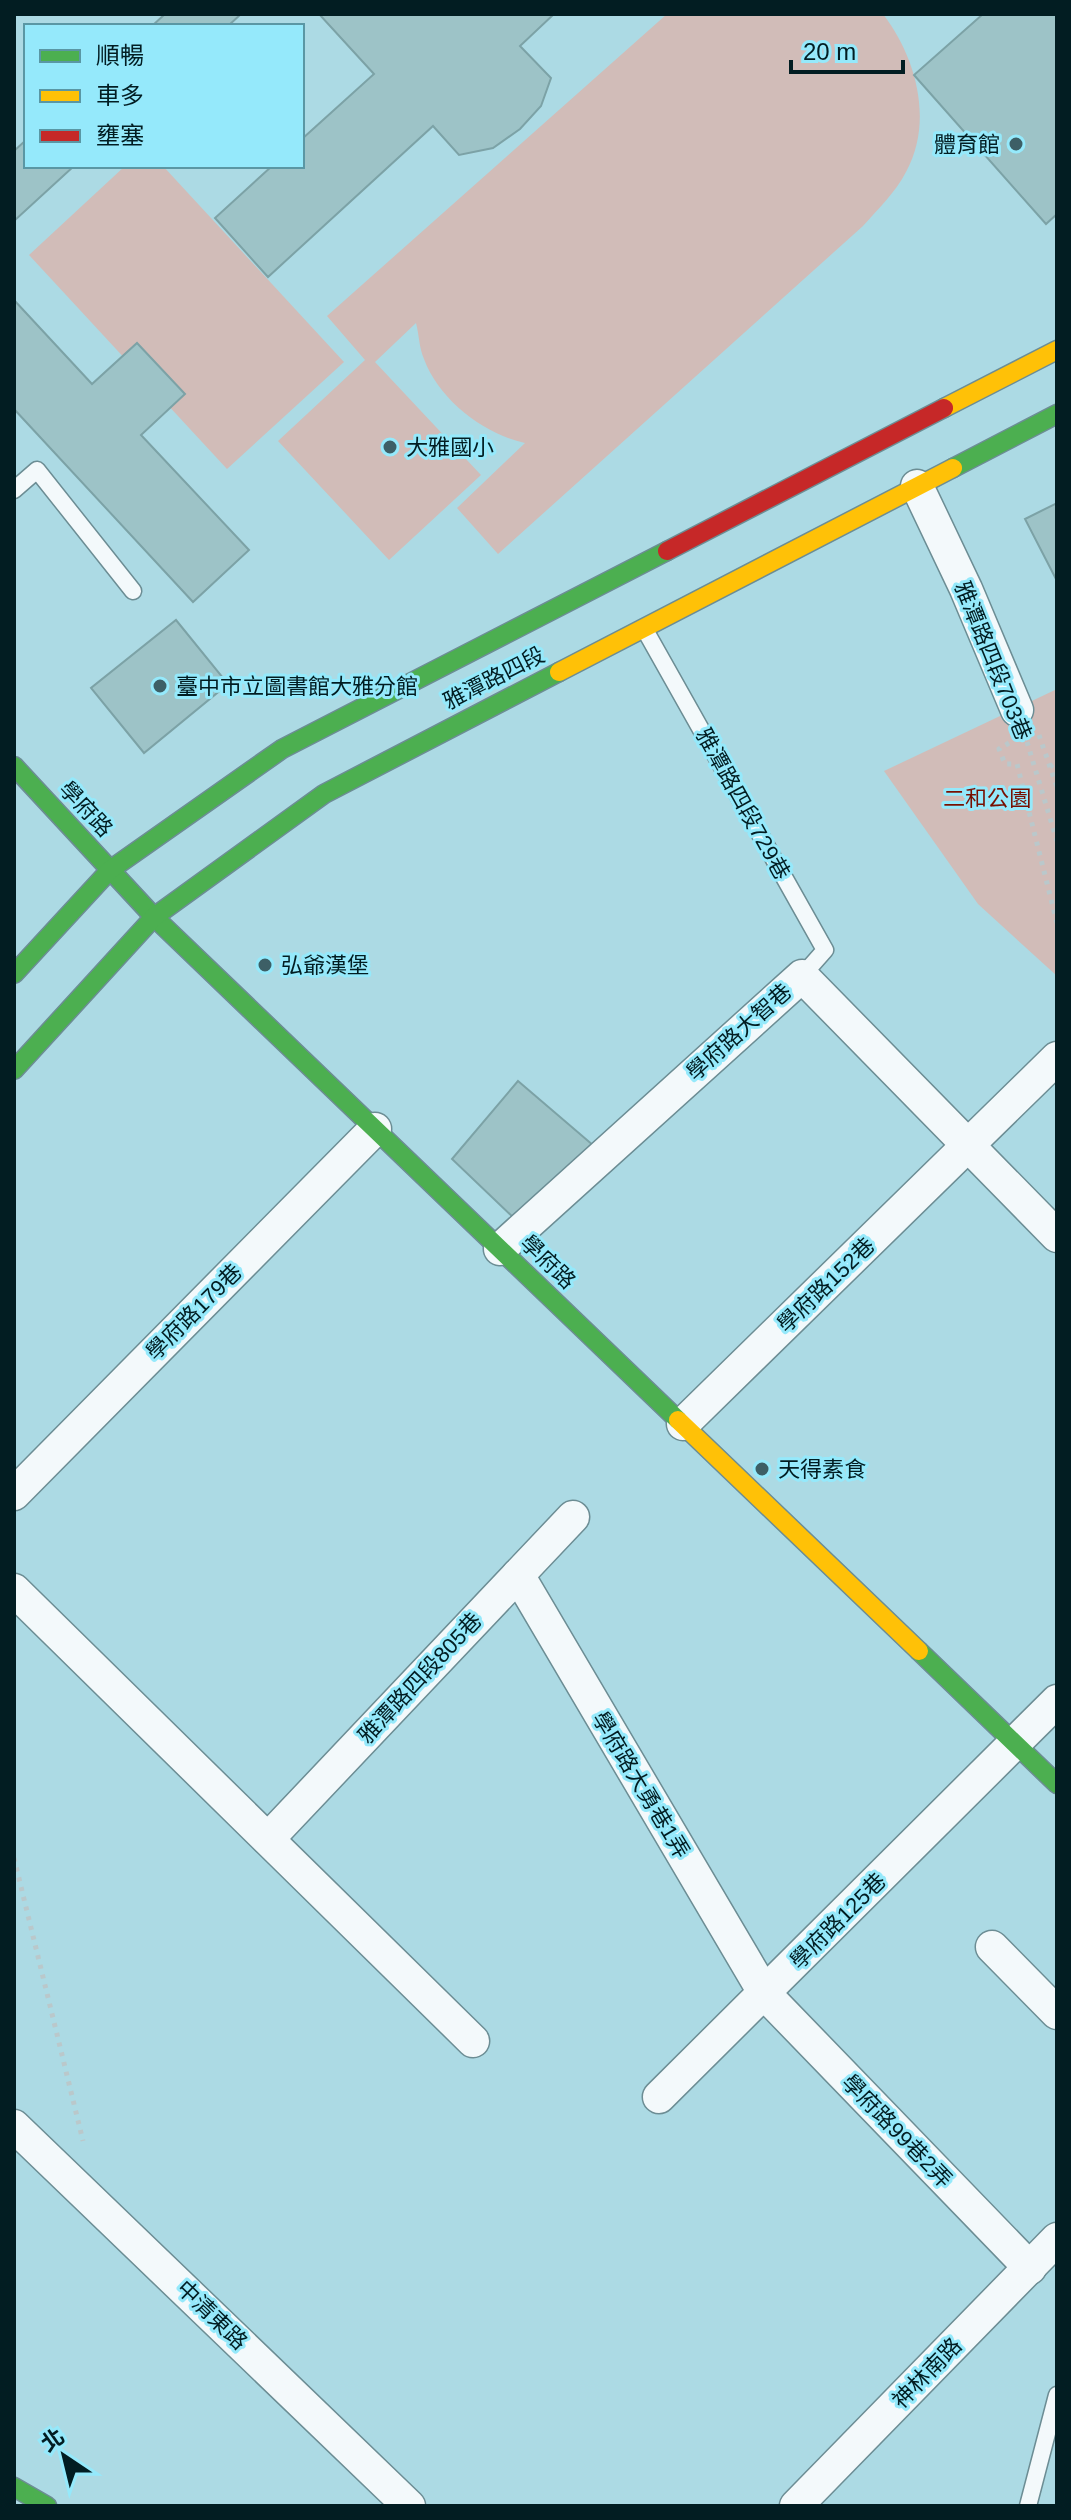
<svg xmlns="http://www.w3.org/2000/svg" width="1071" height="2520" font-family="Arial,'Noto Sans TC',sans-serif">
<rect width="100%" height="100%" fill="#acdae4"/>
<!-- green -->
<g fill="#d1bcb8">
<path d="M667 14H883C916 57 934 121 906 172 895 193 878 209 863 226L498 554 457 508 525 443C484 434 439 400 424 359 419 348 419 334 416 323L375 362 481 475 389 560 278 441 365 360 327 316Z"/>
<path d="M125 166H163L344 362 227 469 29 255Z"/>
<path d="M1057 689V976L978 904 884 771Z"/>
</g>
<!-- building -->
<g fill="#9dc3c7" stroke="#7ca2a6" stroke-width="2">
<path d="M165 14H241L228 26H152Z"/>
<path d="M319 14H554L520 46 551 78 541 106 520 129 493 148 459 155 433 126 268 277 215 218 272 166H302V139L374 74Z"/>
<path d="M983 14H1057V214L1046 224 914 75Z"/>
<path d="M26 140V166H74L14 221V151Z"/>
<path d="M14 300 92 384 137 343 185 394 141 435 249 550 193 602 14 409Z"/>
<path d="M1057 503V581L1025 519Z"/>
<path d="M176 620 228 684 144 753 91 688Z"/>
<path d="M518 1081 594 1146 516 1220 452 1159Z"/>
</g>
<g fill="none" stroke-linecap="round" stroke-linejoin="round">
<defs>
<g id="lane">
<path d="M14 490 37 470 133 591"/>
<path d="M645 630 825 950 802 976"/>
<path d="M1028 2506 1057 2395"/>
</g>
<g id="street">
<path d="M917 486 966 589 1017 710"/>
<path d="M500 1249 802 976 1057 1236"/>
<path d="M683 1424 1057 1058"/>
<path d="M14 1494 375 1129"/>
<path d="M518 1575 765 1994 1030 2268"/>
<path d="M14 1590 473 2041"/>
<path d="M268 1839 573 1517"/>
<path d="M992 1947 1057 2013"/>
<path d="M659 2097 1057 1701"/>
<path d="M14 2126 409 2506"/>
<path d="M796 2506 1057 2239"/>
</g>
<g id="fast">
<path d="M953 468 1057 414"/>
<path d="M14 766 154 917 678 1420"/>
<path d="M14 974 110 870 282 749 667 551"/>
<path d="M14 1070 154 917 324 794 559 672"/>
<path d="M919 1651 1057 1784"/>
<path d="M14 2487 47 2506"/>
</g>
<g id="slow">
<path d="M944 408 1057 350"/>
<path d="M559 672 953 468"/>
<path d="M678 1420 919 1651"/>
</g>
<path id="jam" d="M667 551 944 408"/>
</defs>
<!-- lane casing -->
<use href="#lane" stroke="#6c8d94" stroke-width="19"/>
<!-- street casing -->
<use href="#street" stroke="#6c8d94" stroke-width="35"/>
<!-- fast casing -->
<use href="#fast" stroke="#6c8d94" stroke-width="21"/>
<!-- slow casing -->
<use href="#slow" stroke="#6c8d94" stroke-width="21"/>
<!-- jam casing -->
<use href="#jam" stroke="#6c8d94" stroke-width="21"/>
<!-- path -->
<g stroke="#bac8cb" stroke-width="5" stroke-dasharray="4 6" stroke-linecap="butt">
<path d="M1039 735 1057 787"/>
<path d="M1027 742 1057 841"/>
<path d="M1009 743 999 749 1005 764H1017L1057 923"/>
<path d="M1050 767 1057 761"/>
<path d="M14 1858 83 2141"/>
</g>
<!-- lane -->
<use href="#lane" stroke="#f3f9fb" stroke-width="16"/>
<!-- street -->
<use href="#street" stroke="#f3f9fb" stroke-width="32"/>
<!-- fast -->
<use href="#fast" stroke="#4caf50" stroke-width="18"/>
<!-- slow -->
<use href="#slow" stroke="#ffc107" stroke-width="18"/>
<!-- jam -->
<use href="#jam" stroke="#c62828" stroke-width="18"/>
</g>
<!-- markers -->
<g fill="#3d5f66" stroke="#95e9fb" stroke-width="3">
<circle cx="1016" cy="144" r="8"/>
<circle cx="390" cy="447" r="8"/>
<circle cx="160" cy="686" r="8"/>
<circle cx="265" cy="965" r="8"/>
<circle cx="762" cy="1469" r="8"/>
</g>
<g text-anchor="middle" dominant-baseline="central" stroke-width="6" stroke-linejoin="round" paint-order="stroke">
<!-- poi labels -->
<g font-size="22" fill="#021d22" stroke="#95e9fb" text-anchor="start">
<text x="1000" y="144" text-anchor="end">體育館</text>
<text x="406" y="447">大雅國小</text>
<text x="176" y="686">臺中市立圖書館大雅分館</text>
<text x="281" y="965">弘爺漢堡</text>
<text x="778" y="1469">天得素食</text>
</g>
<!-- street labels -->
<g font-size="22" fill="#021d22" stroke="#95e9fb">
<text transform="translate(993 661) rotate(68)">雅潭路四段703巷</text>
<text transform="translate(494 678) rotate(-27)">雅潭路四段</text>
<text transform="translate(743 804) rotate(61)">雅潭路四段729巷</text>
<text transform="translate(86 809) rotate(47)">學府路</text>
<text transform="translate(739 1032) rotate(-42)">學府路大智巷</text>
<text transform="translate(548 1262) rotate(44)">學府路</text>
<text transform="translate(826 1285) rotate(-44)">學府路152巷</text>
<text transform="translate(194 1312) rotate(-45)">學府路179巷</text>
<text transform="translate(420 1678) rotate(-47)">雅潭路四段805巷</text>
<text transform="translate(641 1785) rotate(59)">學府路大勇巷1弄</text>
<text transform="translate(838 1921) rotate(-45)">學府路125巷</text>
<text transform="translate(897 2131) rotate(46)">學府路99巷2弄</text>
<text transform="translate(212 2315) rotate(44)">中清東路</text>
<text transform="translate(927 2373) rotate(-46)">神林南路</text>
</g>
<!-- park labels -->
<g font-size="22" fill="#780f00" stroke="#95e9fb">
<text x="987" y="798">二和公園</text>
</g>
</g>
<!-- border -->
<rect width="1071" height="2520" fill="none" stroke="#021d22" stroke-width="32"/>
<!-- legend -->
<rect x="24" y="24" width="280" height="144" fill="#95e9fb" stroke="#5a97a4" stroke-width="2"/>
<rect x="40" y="50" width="40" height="12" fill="#4caf50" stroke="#5a97a4" stroke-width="2"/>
<text x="96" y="64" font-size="24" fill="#021d22">順暢</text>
<rect x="40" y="90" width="40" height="12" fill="#ffc107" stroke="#5a97a4" stroke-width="2"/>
<text x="96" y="104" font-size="24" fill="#021d22">車多</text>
<rect x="40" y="130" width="40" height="12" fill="#c62828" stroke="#5a97a4" stroke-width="2"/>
<text x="96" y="144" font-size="24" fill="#021d22">壅塞</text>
<!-- north arrow -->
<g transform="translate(64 2456) rotate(325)" stroke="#95e9fb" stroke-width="6" paint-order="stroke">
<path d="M0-6L14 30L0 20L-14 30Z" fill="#021d22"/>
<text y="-12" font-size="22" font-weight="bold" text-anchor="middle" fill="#021d22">北</text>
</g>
<!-- scale -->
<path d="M791 60v12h112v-12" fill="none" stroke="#021d22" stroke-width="4"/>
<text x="803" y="60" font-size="24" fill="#021d22" stroke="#95e9fb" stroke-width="6" paint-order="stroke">20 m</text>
</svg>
